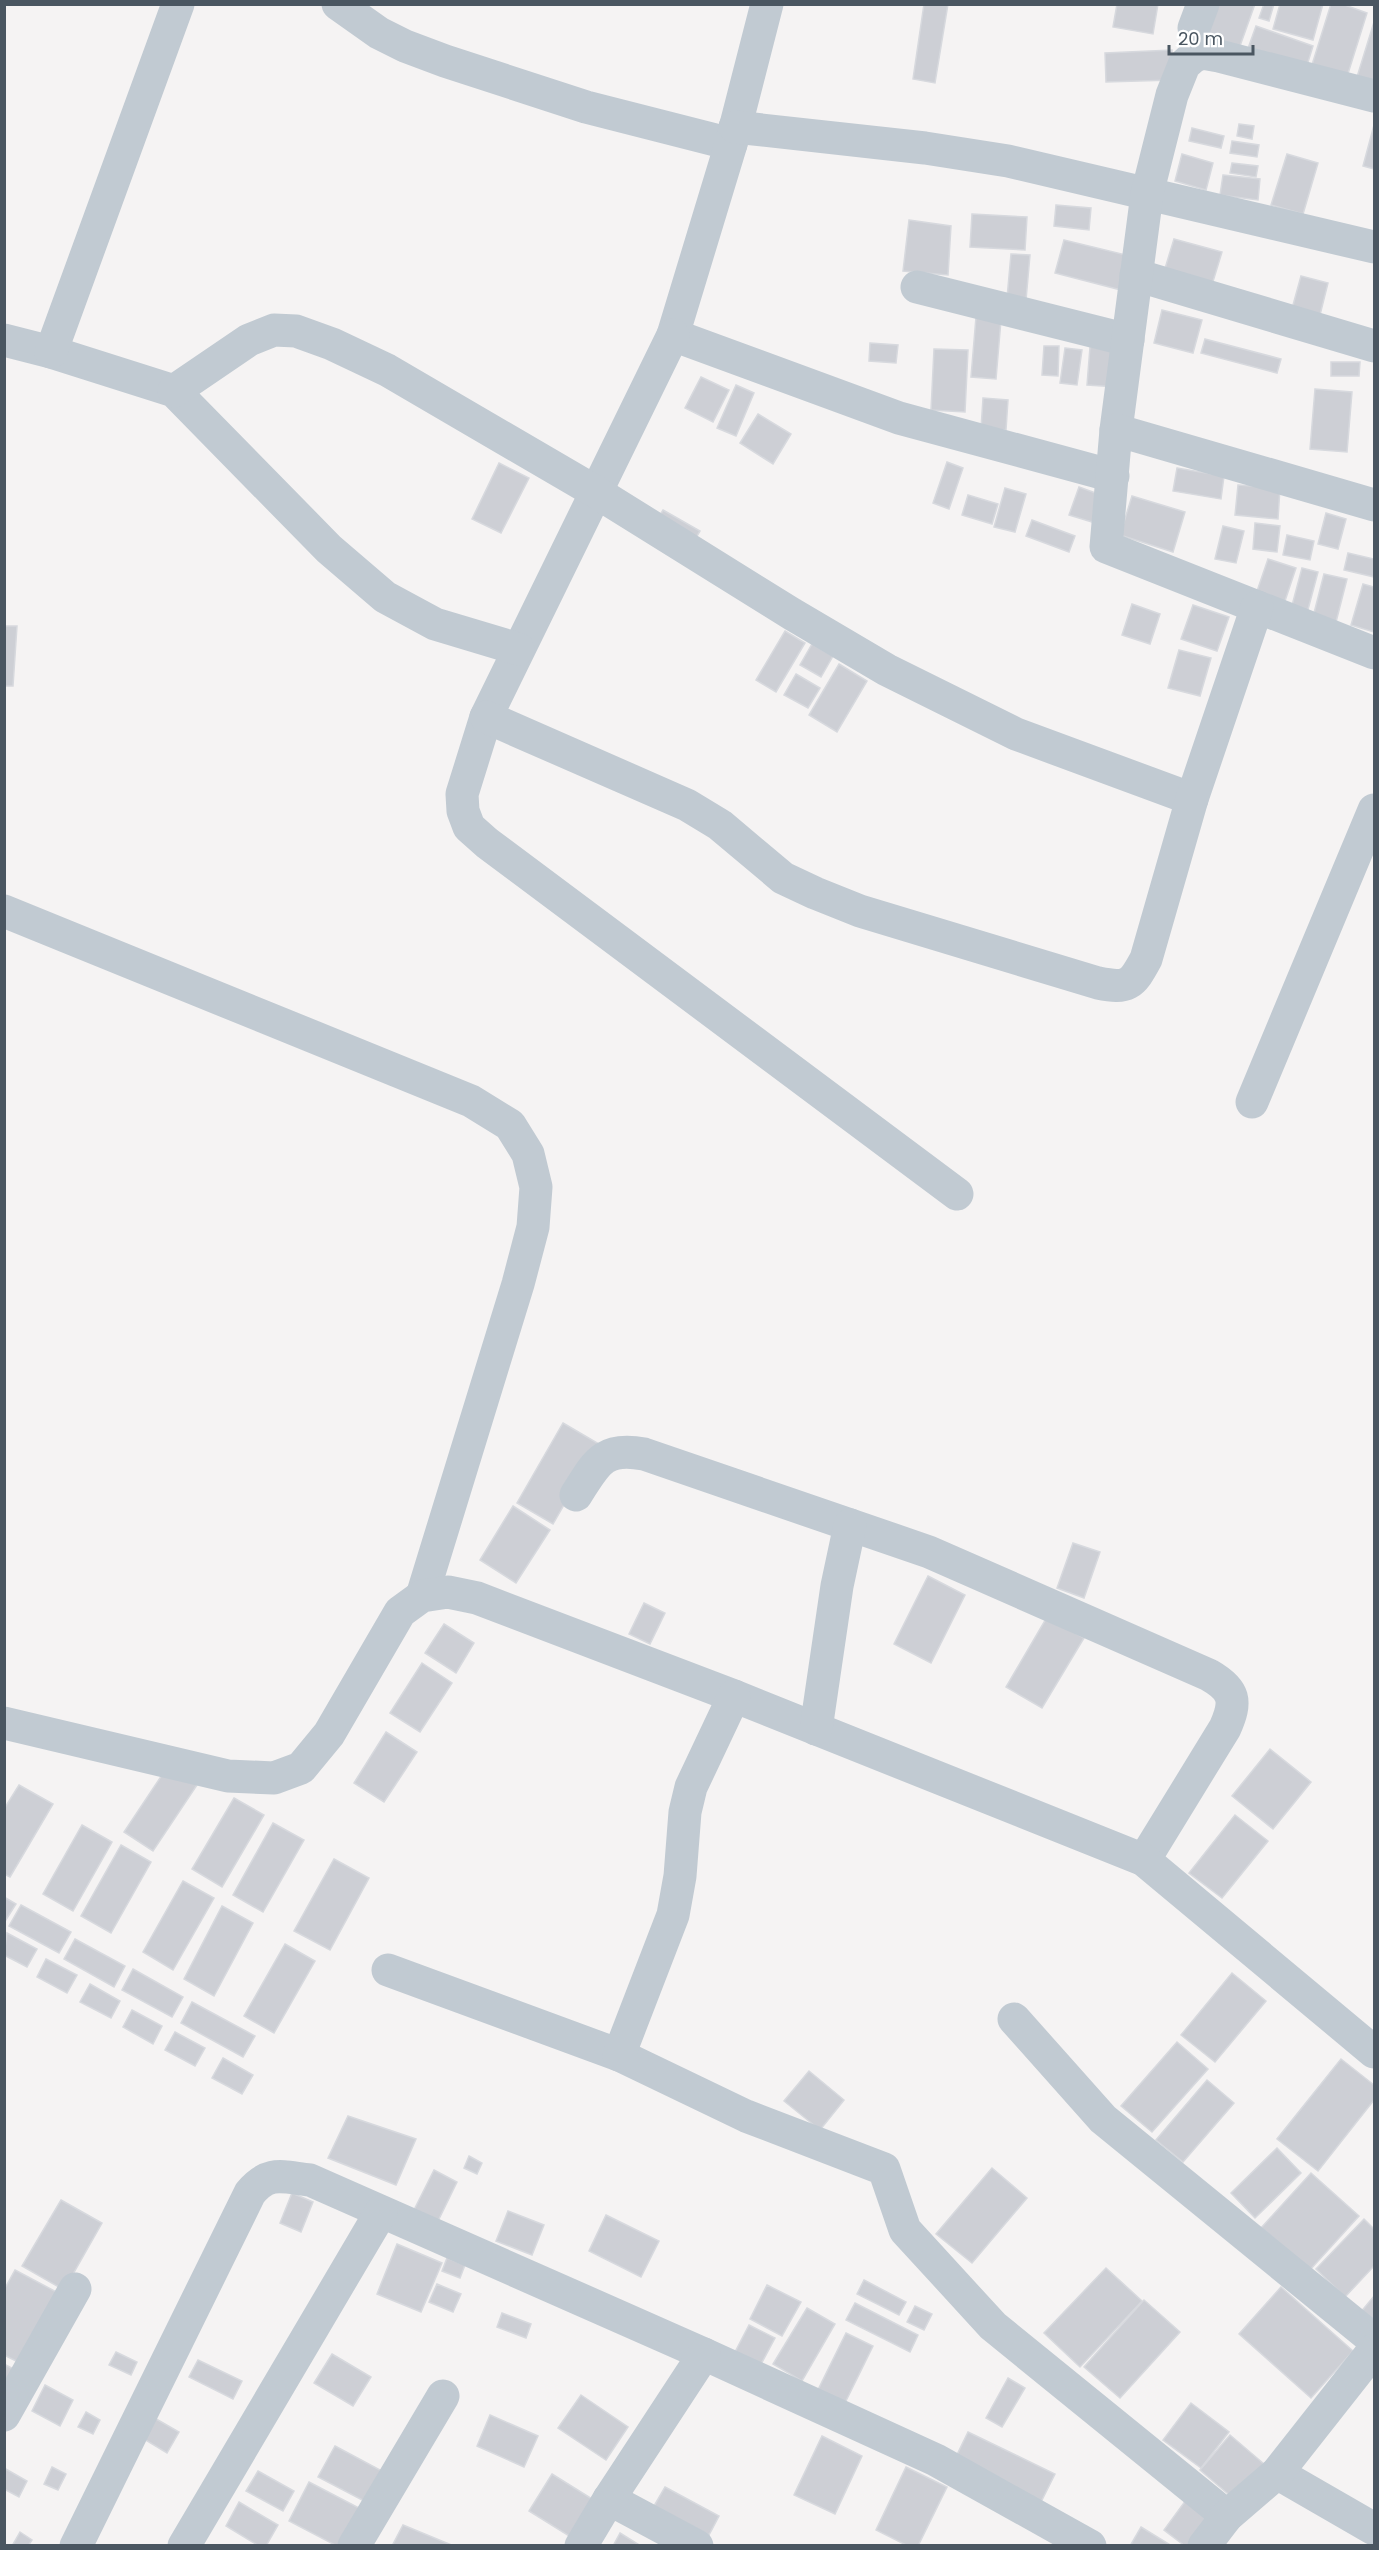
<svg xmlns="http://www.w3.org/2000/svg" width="1379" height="2550" font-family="Poppins,sans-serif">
<rect width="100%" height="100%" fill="#f5f3f3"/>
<!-- building -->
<g fill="#cdcfd5" stroke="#d7d9de" stroke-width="1.5">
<path d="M924 4H948L935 83 913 79Z"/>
<path d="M1117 4H1158L1153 34 1113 27Z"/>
<path d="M1219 4H1255L1235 60 1203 48Z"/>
<path d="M1264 4H1274L1269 21 1259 18Z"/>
<path d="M1280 4H1323L1313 40 1273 29Z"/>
<path d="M1331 4H1342L1367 13 1346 80 1311 68Z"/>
<path d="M1374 22V82L1357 77Z"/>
<path d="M1256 26 1313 46 1304 75 1246 54Z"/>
<path d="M1172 50V80L1106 82 1105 53Z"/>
<path d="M1239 124 1254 126 1252 139 1237 136Z"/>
<path d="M1374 125V169L1363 166Z"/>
<path d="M1192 128 1224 136 1221 148 1189 141Z"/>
<path d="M1232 141 1259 145 1257 157 1230 153Z"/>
<path d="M1182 154 1213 163 1206 190 1175 181Z"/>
<path d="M1287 154 1318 163 1303 214 1271 205Z"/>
<path d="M1232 163 1258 166 1256 177 1230 173Z"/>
<path d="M1223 175 1260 179 1258 200 1220 195Z"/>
<path d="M1056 205 1091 208 1089 230 1054 226Z"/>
<path d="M972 214 1027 217 1025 250 970 247Z"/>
<path d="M909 220 951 226 948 275 903 271Z"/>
<path d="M1174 239 1222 252 1211 288 1163 275Z"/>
<path d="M1064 240 1130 256 1121 290 1055 273Z"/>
<path d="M1011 254 1030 255 1026 300 1007 298Z"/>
<path d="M1301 276 1328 283 1318 323 1290 316Z"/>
<path d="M1162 310 1202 320 1193 353 1154 343Z"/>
<path d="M976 317 1001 320 996 379 971 377Z"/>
<path d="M1205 339 1281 359 1277 373 1201 353Z"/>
<path d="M870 343 898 345 896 363 869 361Z"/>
<path d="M1044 346H1059L1058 376 1042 375Z"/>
<path d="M1090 347 1121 350 1117 387 1087 385Z"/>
<path d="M1065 348 1082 350 1077 385 1060 383Z"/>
<path d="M934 349 968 350 965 412 931 410Z"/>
<path d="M1331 362H1360L1359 376H1331Z"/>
<path d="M701 377 729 390 713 422 685 408Z"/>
<path d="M736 385 754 393 736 436 717 428Z"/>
<path d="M1315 389 1352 392 1347 452 1310 449Z"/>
<path d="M983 398 1008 400 1006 430 981 429Z"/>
<path d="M758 414 791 434 773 464 740 443Z"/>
<path d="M947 462 963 468 949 509 933 503Z"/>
<path d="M499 463 529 478 501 533 472 519Z"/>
<path d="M1177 468 1224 476 1221 499 1173 491Z"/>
<path d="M1238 485 1280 488 1278 519 1235 515Z"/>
<path d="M1079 487 1101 495 1092 522 1069 515Z"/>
<path d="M1005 488 1026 494 1015 532 994 527Z"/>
<path d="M968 495 998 504 992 524 962 515Z"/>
<path d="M1132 496 1185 512 1173 552 1120 535Z"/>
<path d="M663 510 700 531 691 546 654 525Z"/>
<path d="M1326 513 1346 519 1338 549 1318 544Z"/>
<path d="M1032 520 1075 536 1069 552 1026 536Z"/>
<path d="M1255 523 1280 526 1277 552 1253 549Z"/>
<path d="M1223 526 1244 531 1236 563 1215 559Z"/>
<path d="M1287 535 1314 541 1310 560 1283 555Z"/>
<path d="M1348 553 1374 559V577L1344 570Z"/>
<path d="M1268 559 1296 568 1282 610 1254 600Z"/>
<path d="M1302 568 1318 572 1306 617 1290 613Z"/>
<path d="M1324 574 1347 579 1336 622 1313 617Z"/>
<path d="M1363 584 1374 587V632L1351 625Z"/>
<path d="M1132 604 1160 614 1150 644 1122 635Z"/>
<path d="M1193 605 1229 617 1217 651 1181 639Z"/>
<path d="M4 626H17L13 686H4Z"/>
<path d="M785 631 805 643 776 692 756 680Z"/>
<path d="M812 644 833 656 821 677 800 665Z"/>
<path d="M1179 650 1211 658 1200 696 1168 688Z"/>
<path d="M839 664 867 681 837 732 809 715Z"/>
<path d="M796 674 820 688 808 708 784 695Z"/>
<path d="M563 1423 599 1444 553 1524 517 1503Z"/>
<path d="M513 1506 550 1530 516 1583 480 1560Z"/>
<path d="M1073 1543 1100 1552 1084 1598 1057 1588Z"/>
<path d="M928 1576 965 1595 931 1663 894 1644Z"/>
<path d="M644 1603 665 1613 650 1644 629 1634Z"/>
<path d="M1047 1617 1084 1638 1042 1708 1006 1687Z"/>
<path d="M444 1624 474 1643 456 1673 425 1653Z"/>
<path d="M422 1663 452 1683 420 1732 390 1713Z"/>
<path d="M386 1732 417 1752 384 1802 354 1783Z"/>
<path d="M1270 1749 1311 1782 1273 1829 1232 1796Z"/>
<path d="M170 1763 199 1782 153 1851 124 1832Z"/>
<path d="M19 1785 53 1804 10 1877 4 1874V1809Z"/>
<path d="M234 1798 264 1815 222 1887 192 1869Z"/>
<path d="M1235 1815 1268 1841 1222 1898 1189 1873Z"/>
<path d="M273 1823 304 1840 263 1912 233 1895Z"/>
<path d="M82 1825 112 1842 73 1911 43 1894Z"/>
<path d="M121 1845 151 1862 111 1933 81 1916Z"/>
<path d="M334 1859 369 1878 330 1950 294 1931Z"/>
<path d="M183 1881 214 1898 173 1970 143 1952Z"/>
<path d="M4 1897 16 1904 4 1923Z"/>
<path d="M21 1905 71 1932 59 1953 9 1926Z"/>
<path d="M222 1906 253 1923 214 1996 184 1979Z"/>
<path d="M7 1933 37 1949 27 1967 4 1955Z"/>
<path d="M75 1939 125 1966 114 1987 64 1959Z"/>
<path d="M285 1944 315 1961 274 2033 244 2016Z"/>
<path d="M46 1959 77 1975 67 1993 37 1977Z"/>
<path d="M133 1969 183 1997 172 2017 122 1990Z"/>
<path d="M1232 1973 1266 2001 1215 2062 1181 2035Z"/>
<path d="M90 1984 120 2001 111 2018 80 2002Z"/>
<path d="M192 2002 255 2036 243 2057 181 2023Z"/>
<path d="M132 2010 162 2026 153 2044 123 2027Z"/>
<path d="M175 2032 205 2048 195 2066 165 2050Z"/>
<path d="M1177 2042 1208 2069 1152 2132 1121 2106Z"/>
<path d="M223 2058 253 2075 242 2094 212 2078Z"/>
<path d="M1341 2059 1374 2085V2100L1318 2171 1277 2139Z"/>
<path d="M809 2071 844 2100 820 2130 784 2101Z"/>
<path d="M1207 2080 1234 2103 1183 2162 1156 2140Z"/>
<path d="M348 2116 416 2139 396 2185 328 2158Z"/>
<path d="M1277 2148 1301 2173 1255 2218 1231 2193Z"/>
<path d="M469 2156 482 2163 477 2174 464 2168Z"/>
<path d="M992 2168 1027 2198 972 2263 936 2234Z"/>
<path d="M434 2170 457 2182 438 2221 414 2210Z"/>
<path d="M1311 2173 1359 2216 1309 2271 1261 2228Z"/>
<path d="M292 2193 313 2202 301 2232 280 2223Z"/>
<path d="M61 2200 102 2223 64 2290 22 2266Z"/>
<path d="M508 2211 544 2225 532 2255 496 2241Z"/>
<path d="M606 2215 659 2241 641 2277 589 2251Z"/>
<path d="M1364 2219 1374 2229V2266L1345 2297 1316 2269Z"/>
<path d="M397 2244 442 2263 421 2312 377 2294Z"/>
<path d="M447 2258 465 2265 460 2278 442 2271Z"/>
<path d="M1106 2268 1142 2301 1080 2367 1044 2333Z"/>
<path d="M15 2270 64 2296 28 2367 4 2355V2290Z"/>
<path d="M864 2280 906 2302 899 2315 857 2294Z"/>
<path d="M437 2284 461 2294 453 2312 429 2302Z"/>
<path d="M767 2285 801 2302 782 2336 750 2319Z"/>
<path d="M1281 2287 1353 2351 1311 2398 1239 2334Z"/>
<path d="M1374 2296V2325L1360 2313Z"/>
<path d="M1144 2300 1180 2332 1120 2398 1084 2367Z"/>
<path d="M855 2303 918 2335 910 2352 846 2320Z"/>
<path d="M915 2306 932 2314 924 2330 907 2322Z"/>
<path d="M807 2308 835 2324 802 2381 773 2364Z"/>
<path d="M502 2313 531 2324 526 2338 497 2327Z"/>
<path d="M749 2325 775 2338 759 2368 734 2354Z"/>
<path d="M846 2333 873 2346 841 2411 814 2398Z"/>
<path d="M116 2352 137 2362 131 2375 109 2365Z"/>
<path d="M332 2354 371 2377 353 2406 314 2383Z"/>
<path d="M198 2360 242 2381 233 2399 189 2377Z"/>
<path d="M4 2364 21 2373 4 2401Z"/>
<path d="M1008 2378 1025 2388 1002 2427 986 2418Z"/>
<path d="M45 2385 73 2400 60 2426 32 2411Z"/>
<path d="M581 2395 628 2427 606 2460 558 2428Z"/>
<path d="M1191 2403 1229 2432 1201 2468 1163 2440Z"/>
<path d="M86 2412 100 2420 93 2434 78 2427Z"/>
<path d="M490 2415 538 2436 524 2467 477 2446Z"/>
<path d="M151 2416 179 2432 167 2453 139 2436Z"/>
<path d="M968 2432 1055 2474 1040 2504 953 2463Z"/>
<path d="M1230 2435 1264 2464 1234 2499 1200 2470Z"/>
<path d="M822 2436 862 2456 835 2514 794 2495Z"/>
<path d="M335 2446 382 2471 366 2502 318 2477Z"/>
<path d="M52 2467 66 2474 58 2490 44 2484Z"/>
<path d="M906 2467 947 2487 918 2546H908L876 2530Z"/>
<path d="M4 2468 27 2481 19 2497 4 2489Z"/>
<path d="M258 2471 294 2491 283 2511 246 2491Z"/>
<path d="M552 2474 597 2502 574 2539 529 2511Z"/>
<path d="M309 2482 361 2509 341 2546H337L289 2521Z"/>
<path d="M665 2487 719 2516 709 2535 654 2506Z"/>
<path d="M1186 2500 1211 2519 1191 2546H1185L1164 2530Z"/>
<path d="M239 2502 278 2525 266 2546H259L226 2526Z"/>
<path d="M403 2525 454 2546H392Z"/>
<path d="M1141 2527 1172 2546H1130Z"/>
<path d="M20 2532 32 2540 28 2546H12Z"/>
<path d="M620 2533 641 2546H613Z"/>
</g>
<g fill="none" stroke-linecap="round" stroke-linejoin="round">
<!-- minor -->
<g stroke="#c1cad2" stroke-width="33">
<path d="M338 4 379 33 405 46 445 61 586 107 731 144"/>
<path d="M767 4 731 144 673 335 899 418 1113 476"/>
<path d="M1194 28 1203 4"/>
<path d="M735 127 925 148 1008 161 1374 247"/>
<path d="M1136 275 1374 346"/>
<path d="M917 287 1128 340"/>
<path d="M673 335 486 717 462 794 463 811 469 827 487 843 957 1194"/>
<path d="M4 340 51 352 174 391 329 549 385 597 435 624 518 649"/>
<path d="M51 352 178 4"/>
<path d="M174 391 249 340 274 330 296 331 332 344 387 370 596 492 792 614 887 670 1016 734 1192 799"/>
<path d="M1116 430 1147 194 1172 95 1184 65 1193 57 1202 53 1219 56 1374 96"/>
<path d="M1374 505 1116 430 1106 547 1374 653"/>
<path d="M486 717 687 805 720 825 783 878 815 893 860 911 1098 983C1128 989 1132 985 1146 959L1192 799 1257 607"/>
<path d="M4 911 471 1101 510 1125 528 1154 536 1187 533 1227 518 1284 422 1596"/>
<path d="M1252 1102 1374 810"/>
<path d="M576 1495C596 1464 602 1446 644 1454L929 1552 1209 1675C1235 1690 1237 1701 1225 1728L1144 1860"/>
<path d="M4 1723 228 1776 274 1778 301 1768 329 1734 400 1612 422 1596 448 1592 477 1598 734 1696 1144 1860 1374 2052"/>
<path d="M816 1729 837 1586 850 1525"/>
<path d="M388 1970 619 2055 746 2116 884 2169 905 2230 993 2326 1227 2516"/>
<path d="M1014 2019 1103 2119 1374 2340"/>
<path d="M619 2055 673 1915 680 1876 685 1812 691 1787 734 1696"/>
<path d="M4 2415 75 2289"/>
<path d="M1277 2473 1374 2529"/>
<path d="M609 2499 697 2546"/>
<path d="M76 2546 250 2193C269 2170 282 2177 310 2180L704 2354 936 2460 1090 2546"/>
<path d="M184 2546 381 2212"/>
<path d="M354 2546 443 2396"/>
<path d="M581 2546 609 2499 704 2354"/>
<path d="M1204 2546 1227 2516 1277 2473 1374 2350"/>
</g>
</g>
<!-- border -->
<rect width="1379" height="2550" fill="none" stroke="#4a5661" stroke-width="12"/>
<!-- scale -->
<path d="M1169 45v9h84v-9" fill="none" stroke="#4a5661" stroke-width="3"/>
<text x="1178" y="45" font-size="18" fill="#4a5661" stroke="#ffffff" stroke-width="4.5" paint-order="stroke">20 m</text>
</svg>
